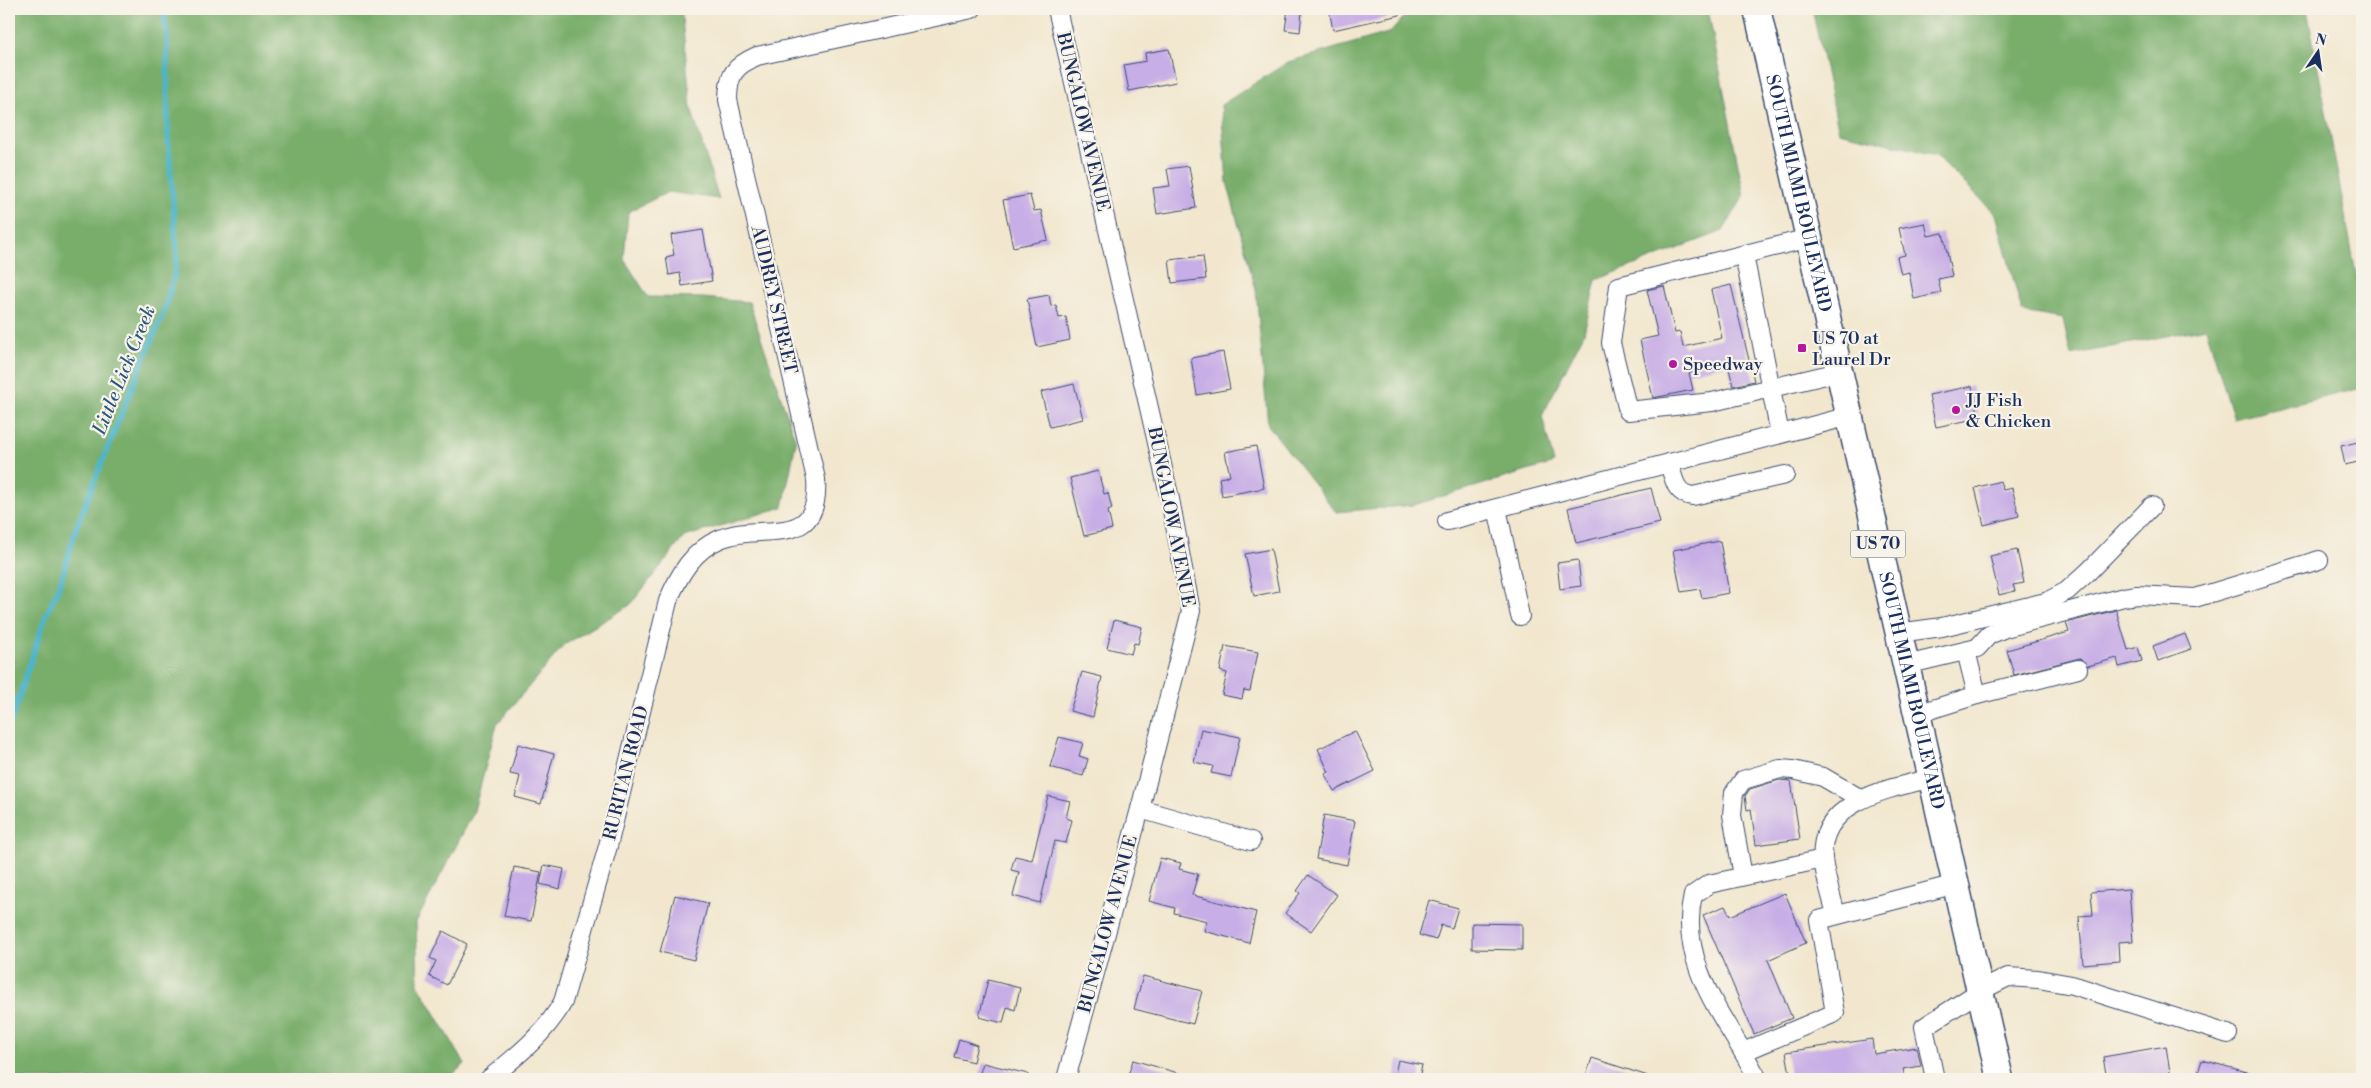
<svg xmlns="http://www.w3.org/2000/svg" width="2371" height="1088" font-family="'Libre Bodoni',serif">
<rect width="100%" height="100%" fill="#f7f3e8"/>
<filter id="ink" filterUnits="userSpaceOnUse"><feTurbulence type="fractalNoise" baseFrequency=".02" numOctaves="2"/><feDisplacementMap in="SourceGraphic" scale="10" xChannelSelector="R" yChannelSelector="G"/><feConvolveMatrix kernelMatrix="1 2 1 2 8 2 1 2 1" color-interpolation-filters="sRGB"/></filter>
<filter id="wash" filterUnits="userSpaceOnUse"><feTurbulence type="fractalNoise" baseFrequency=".0096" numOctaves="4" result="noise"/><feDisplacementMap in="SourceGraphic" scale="20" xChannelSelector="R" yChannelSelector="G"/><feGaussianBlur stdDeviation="1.12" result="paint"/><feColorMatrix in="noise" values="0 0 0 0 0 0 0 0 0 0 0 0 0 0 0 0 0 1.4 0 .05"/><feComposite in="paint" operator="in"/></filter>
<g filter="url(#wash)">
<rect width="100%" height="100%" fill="#f2e7ce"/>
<!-- forest -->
<g fill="#78ad6a" stroke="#4a6e64">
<path d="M9 9H681L691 108 719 199 668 192 628 212 624 259 648 297 703 298 749 302 796 442 783 507 684 537 630 605 564 645 497 724 473 814 416 922 418 984 465 1064 447 1079H9Z"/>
<path d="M1411 9H1708L1744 196 1723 231 1596 280 1584 333 1542 416 1554 463 1414 505 1336 512 1268 425 1256 290 1227 182 1221 105 1288 62 1391 32Z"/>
<path d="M1812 9H2307L2362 306V388L2234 419 2206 328 2071 355 2063 319 2022 312 1996 214 1936 155 1839 132Z"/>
</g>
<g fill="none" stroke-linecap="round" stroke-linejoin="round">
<!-- stream -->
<path stroke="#4db5cb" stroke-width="5.5" d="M9 727 45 618 60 584 77 525 133 385 164 312 174 276 177 255 168 137 167 38 163 9"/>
</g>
<g id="blocks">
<!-- building -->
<g fill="#c8aee6">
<path d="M1288 9 1302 11 1300 32 1285 30Z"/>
<path d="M1329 9H1400V15L1333 30Z"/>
<path d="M1169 49 1176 82 1129 91 1124 65 1146 61 1145 53Z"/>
<path d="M1189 166 1196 208 1157 214 1153 188 1170 186 1167 169Z"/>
<path d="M1030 195 1034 211 1041 210 1048 240 1013 247 1003 200Z"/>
<path d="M1925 223 1928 236 1943 233 1952 276 1938 279 1941 293 1914 299 1909 272 1901 274 1897 257 1905 255 1899 228Z"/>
<path d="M703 230 712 281 682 286 680 273 669 275 666 257 674 255 671 235Z"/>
<path d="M1203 256 1206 279 1172 283 1169 260Z"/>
<path d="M1731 285 1754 381 1733 386 1728 364 1689 373 1693 390 1653 398 1640 340 1658 336 1647 290 1664 286 1675 333 1680 332 1683 347 1722 338 1711 290Z"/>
<path d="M1049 295 1051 306 1056 305 1059 318 1066 317 1070 340 1037 347 1027 299Z"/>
<path d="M1223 352 1230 389 1197 395 1191 358Z"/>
<path d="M1074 384 1083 419 1050 427 1041 392Z"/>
<path d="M1972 386 1979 418 1936 427 1929 395Z"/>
<path d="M2362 441V461L2345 465 2341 446Z"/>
<path d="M1256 446 1264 488 1222 496 1219 478 1230 476 1225 452Z"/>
<path d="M1098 471 1104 494 1108 493 1112 509 1108 511 1112 529 1084 536 1070 478Z"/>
<path d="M2000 481 2003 490 2012 488 2019 516 1984 525 1975 488Z"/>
<path d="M1651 488 1660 523 1576 543 1568 508Z"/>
<path d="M1720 541 1729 593 1702 598 1700 589 1681 592 1673 550Z"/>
<path d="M1271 549 1279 591 1254 596 1245 554Z"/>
<path d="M2017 550 2024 583 2013 585 2015 591 1999 595 1990 556Z"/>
<path d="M1578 560 1581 586 1560 589 1557 563Z"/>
<path d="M2116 610 2128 650 2138 647 2142 661 2119 667 2117 658 2088 666 2080 658 2014 675 2007 650 2069 632 2066 623Z"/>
<path d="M1114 620 1142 627 1138 644 1134 643 1131 654 1107 648Z"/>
<path d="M2185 634 2191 649 2158 661 2153 646Z"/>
<path d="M1225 646 1258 652 1250 691 1244 690 1242 699 1222 695 1227 673 1220 671Z"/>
<path d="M1082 672 1102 677 1093 717 1070 711Z"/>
<path d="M1201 729 1240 737 1231 777 1211 773 1213 766 1194 762Z"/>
<path d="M1355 731 1375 771 1334 791 1325 774 1329 772 1318 749Z"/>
<path d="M1059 737 1083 743 1079 756 1088 759 1083 776 1050 767Z"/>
<path d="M518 744 554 754 541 804 515 797 520 776 510 774Z"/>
<path d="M1779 780 1791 781 1800 839 1756 845 1751 809 1747 810 1745 796 1750 789Z"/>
<path d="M1048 796 1070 801 1066 818 1072 820 1066 843 1055 841 1040 903 1013 896 1019 872 1011 870 1015 856 1032 860Z"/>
<path d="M1324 815 1355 821 1347 865 1316 859Z"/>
<path d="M1160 858 1181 863 1179 869 1198 874 1192 895 1256 912 1249 943 1204 931 1207 921 1174 913 1175 908 1149 901Z"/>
<path d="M544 865 564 869 560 889 540 884Z"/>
<path d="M514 867 541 872 531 921 504 916Z"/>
<path d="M1308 875 1337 895 1311 931 1285 913 1300 893 1297 891Z"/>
<path d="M2129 889 2133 941 2118 942 2119 961 2083 964 2079 916 2093 915 2091 892Z"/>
<path d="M1785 893 1806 943 1768 960 1792 1018 1754 1034 1703 915 1725 906 1730 916Z"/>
<path d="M675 895 708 903 694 960 660 952Z"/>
<path d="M1429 900 1458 908 1452 928 1441 925 1436 940 1419 935Z"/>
<path d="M1472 923 1522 924V950L1472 949Z"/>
<path d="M443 931 467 944 447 985 429 976 436 961 430 958Z"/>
<path d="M1143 976 1202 991 1193 1024 1134 1009Z"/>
<path d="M988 980 1020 988 1015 1010 1007 1007 1003 1023 979 1017Z"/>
<path d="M959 1039 977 1045 973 1062 954 1057Z"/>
<path d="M1872 1039 1874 1054 1917 1047 1921 1066 1903 1069 1905 1079H1791L1786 1052Z"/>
<path d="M2166 1046 2171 1079H2107L2103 1057Z"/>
<path d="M1592 1058 1648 1076V1079H1585Z"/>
<path d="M1133 1060 1185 1075V1079H1127Z"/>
<path d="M1398 1060 1422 1065 1419 1079H1394Z"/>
<path d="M2202 1060 2258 1075 2257 1079H2196Z"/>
<path d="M983 1063 1028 1074 1027 1079H978Z"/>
</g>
</g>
</g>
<g filter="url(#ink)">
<use href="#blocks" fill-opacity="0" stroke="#3b4b6f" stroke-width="1"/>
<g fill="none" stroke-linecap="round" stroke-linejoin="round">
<defs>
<g id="minor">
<path d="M1057 9 1170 499 1191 611 1140 809 1066 1079"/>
<path d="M1809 238 1619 286 1611 343 1628 411 1712 402 1839 372"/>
<path d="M1744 255 1780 434"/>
<path d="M1669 463C1674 479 1675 494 1693 496L1785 475"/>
<path d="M1497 508 1520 616"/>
<path d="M1447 521 1850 416"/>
<path d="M1898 633 1942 627 2046 602 2067 591 2089 571 2152 506"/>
<path d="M1906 665 1977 648 1989 635 2005 628 2124 597 2137 595 2195 598 2319 560"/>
<path d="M1977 695 2078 669"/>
<path d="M1917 714 1977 695 1966 651"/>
<path d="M1140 809 1251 841"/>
<path d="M1743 876 1732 815 1734 793 1743 780 1780 769 1793 770 1823 777 1861 799"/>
<path d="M1836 915C1832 897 1825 878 1823 859 1817 801 1891 788 1932 778"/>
<path d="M1743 1052C1714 1004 1679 954 1693 895L1709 884 1823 859"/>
<path d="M489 1079C517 1056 545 1034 563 1002L608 846 668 601C679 575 693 550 720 539 763 521 821 552 816 479L728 100C728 75 734 66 757 56L972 9"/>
<path d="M1758 1079 1743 1052 1835 1013 1819 920 1956 884"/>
<path d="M1935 1079 1924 1027 1980 991 2008 977 2038 979 2072 985 2228 1034"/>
</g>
<g id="highway">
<path id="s1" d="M1757 9 2000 1079"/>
</g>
</defs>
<!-- minor casing -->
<use href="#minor" stroke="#3b4b6f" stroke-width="20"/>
<!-- highway casing -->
<use href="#highway" stroke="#3b4b6f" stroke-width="29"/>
<!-- minor -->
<use href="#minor" stroke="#fff" stroke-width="18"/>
<!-- highway -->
<use href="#highway" stroke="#fff" stroke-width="26"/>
</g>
</g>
<!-- markers -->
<g fill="#b5179e" stroke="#f7f3e8" stroke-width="2">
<rect x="1797" y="343" width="10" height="10" rx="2.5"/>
<circle cx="1673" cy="364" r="5"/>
<circle cx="1956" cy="410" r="5"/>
</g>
<g text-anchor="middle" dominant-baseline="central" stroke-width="4.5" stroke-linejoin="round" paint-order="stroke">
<!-- shield labels -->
<rect fill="#f7f3e8" stroke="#5d6a87" stroke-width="1" x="1850.5" y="530.5" width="55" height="27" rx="4"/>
<g font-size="16" font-weight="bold" fill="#1b2f5e">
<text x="1878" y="544">US 70</text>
</g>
<!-- street labels -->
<g font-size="18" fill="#1b2f5e" stroke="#f7f3e8">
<text transform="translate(1083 122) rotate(77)">BUNGALOW AVENUE</text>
<text stroke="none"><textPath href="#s1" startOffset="189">SOUTH MIAMI BOULEVARD</textPath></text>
<text transform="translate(774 300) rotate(77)">AUDREY STREET</text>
<text transform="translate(1171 517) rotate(79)">BUNGALOW AVENUE</text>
<text stroke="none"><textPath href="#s1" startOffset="699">SOUTH MIAMI BOULEVARD</textPath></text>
<text transform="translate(626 773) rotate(-76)">RURITAN ROAD</text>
<text transform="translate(1108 924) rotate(-75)">BUNGALOW AVENUE</text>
</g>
<!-- poi labels -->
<g font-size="18" fill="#1b2f5e" stroke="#f7f3e8" text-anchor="start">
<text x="1812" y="338">US 70 at<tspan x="1812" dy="21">Laurel Dr</tspan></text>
<text x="1683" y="364">Speedway</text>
<text x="1966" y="400">JJ Fish<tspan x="1966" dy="21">&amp; Chicken</tspan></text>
</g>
<!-- water labels -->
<g font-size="19" font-style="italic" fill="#2a577f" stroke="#f7f3e8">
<text transform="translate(124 370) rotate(-68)">Little Lick Creek</text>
</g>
</g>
<!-- margin -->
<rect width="2371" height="1088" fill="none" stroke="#f7f3e8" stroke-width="30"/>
<!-- north arrow -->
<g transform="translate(2318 52) rotate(13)" stroke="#f7f3e8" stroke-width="4" paint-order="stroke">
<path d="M0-4L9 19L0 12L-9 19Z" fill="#1b2f5e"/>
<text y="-8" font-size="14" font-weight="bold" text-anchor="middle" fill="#1b2f5e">N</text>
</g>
</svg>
